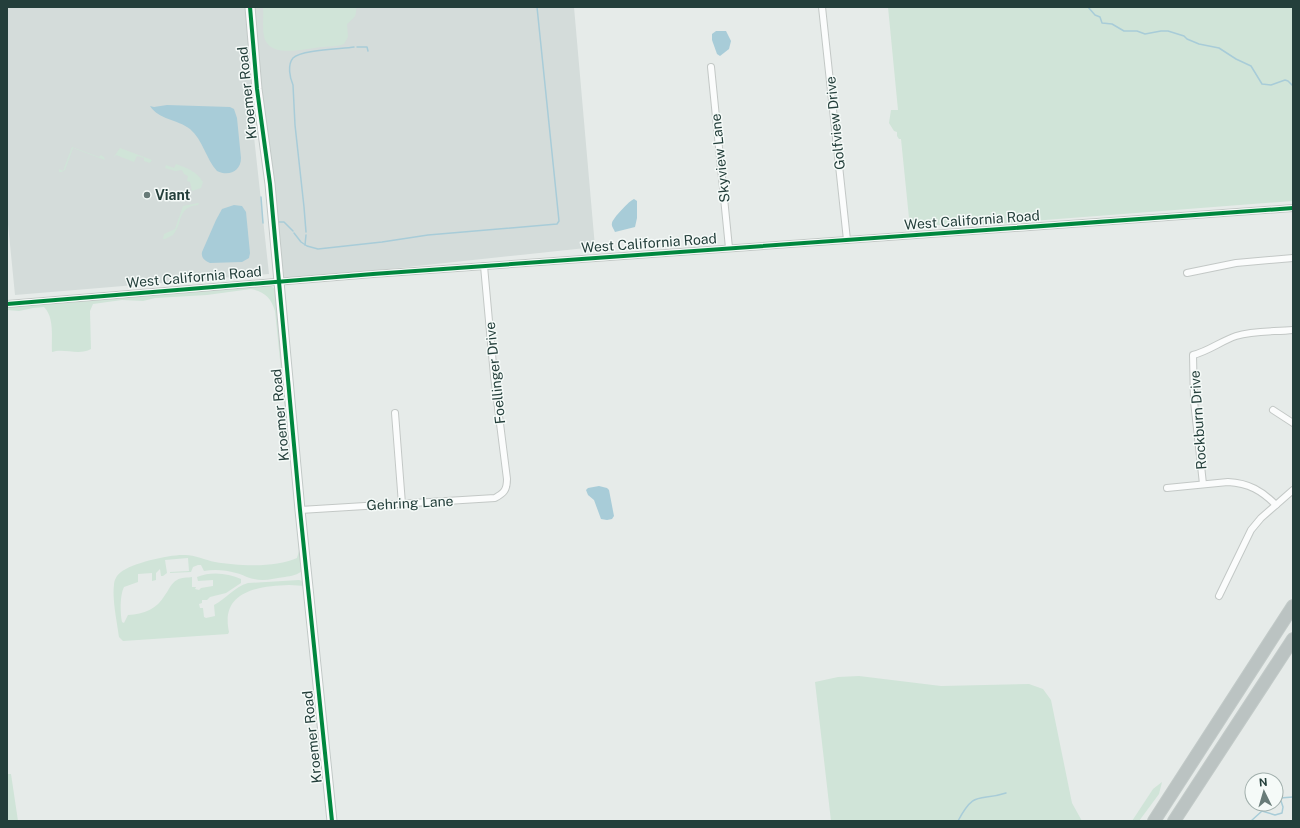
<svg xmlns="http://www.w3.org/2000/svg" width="1300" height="828" font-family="'Public Sans',sans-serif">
<rect width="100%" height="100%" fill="#e6ebe9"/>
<!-- built -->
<path fill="#d4dcda" d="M7 7H574L595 247 278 281 257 89 249 91 269 274 15 295 7 214Z"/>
<!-- green -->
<g fill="#d0e4d8">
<path d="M263 7H356C357 16 354 18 347 24L348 37 344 44C337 47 331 46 323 47 309 48 276 57 267 43 261 36 264 17 263 7Z"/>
<path d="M888 7H1293V201L969 226 968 222 910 228 901 139H899L897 136V132L894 131 889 123 891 110H898Z"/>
<path d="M72 147 99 157 101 155 104 157 105 160 73 148 65 170 62 172H59V169L63 171Z"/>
<path d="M120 148 152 160 150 163 144 161V158L137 156 134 162 116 155 113 158Z"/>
<path d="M176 164C187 168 196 171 203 182L201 188 192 191 190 182 187 181 188 176 184 174 182 170 175 171 165 168 166 165 174 168Z"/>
<path d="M199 203 198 205C177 207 183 223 173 235L165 239H163L164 234 175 229 183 206 198 203Z"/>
<path d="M269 285 274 288 276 294 303 570C298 575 291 576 285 577 275 578 264 582 254 579 247 578 242 574 236 573 226 570 214 569 204 571L201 565H198L193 567 191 572 170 573V572L189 571 188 558 165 560 167 573 163 576H161L160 569 156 573V580L152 581V573L138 574V582L124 587C120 595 120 613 122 622L124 623 128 615C144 614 157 609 165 595 169 590 171 583 177 580 181 577 188 578 192 577V587H196L195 589 199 590 201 588 213 586V580L198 581 197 577C211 571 228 573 241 579V583L226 593 210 597 207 600H202V603L199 604 200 608H203L204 617 206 618 215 616 214 605C226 599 234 587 248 583L299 580 303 581 305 586C300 586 295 585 289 585 258 586 220 591 229 632L228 634 123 641 119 637C117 622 112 599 114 585 114 580 117 575 121 572 132 563 171 554 185 555 195 555 205 560 215 562 238 566 276 568 297 558L299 551 298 535 275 311C271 298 265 292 251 289L207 295 155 298 143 301 122 300 93 304 90 311 91 349C79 356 64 348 52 352 51 339 55 318 44 307L33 308 19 311 7 310V307Z"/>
<path d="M859 676 941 686 1029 684 1043 689 1051 700 1072 803 1082 821H831L815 682 838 677Z"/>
<path d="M7 774H11L18 821H7Z"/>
<path d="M1162 782 1159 794 1139 821H1132L1153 789Z"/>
</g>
<!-- water -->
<g fill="#a8ccd8">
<path d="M716 31H726L731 41 729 49 720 56 717 54 712 40V34Z"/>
<path d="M167 105 230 107 234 109 237 118 241 158C241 171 229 177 217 171 206 159 203 140 190 129 177 119 159 120 150 106L154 107Z"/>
<path d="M634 199 637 201V218L635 227 615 232C614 229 611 226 612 223 612 219 630 200 634 199Z"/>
<path d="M234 205 242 206 246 212 250 253 249 258 242 262 210 263C205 261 201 258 202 252L216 220 222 209Z"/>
<path d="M599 486 607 488 609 490 614 516 612 519 607 520 601 519 594 500 588 495 586 490 588 488Z"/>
</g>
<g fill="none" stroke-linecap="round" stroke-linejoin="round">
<!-- stream -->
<g stroke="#a8ccd8" stroke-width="1.5">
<path d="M1088 7 1095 15 1100 17 1102 23 1112 24 1124 31H1137L1145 34 1161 31H1168L1184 36 1187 39 1199 44 1219 48 1236 59 1251 66 1262 84 1271 85 1285 80 1288 81 1293 86"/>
<path d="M357 47H367L368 51"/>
<path d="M261 197 263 223"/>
<path d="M279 222H284L293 231"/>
<path d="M306 232 304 207 295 125 293 85C290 78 287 65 293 58 301 50 342 49 354 47"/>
<path d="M294 233 301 242 307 246 318 249 382 242 428 235 557 224 559 221 537 7"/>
<path d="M305 245 306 235"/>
<path d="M1280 798 1293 797"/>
<path d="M958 821C975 789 979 802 1006 793"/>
<path d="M1251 821 1262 811 1275 815 1282 813 1283 807 1280 798V788L1275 777"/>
</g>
<defs>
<g id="street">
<path d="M822 7 847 240"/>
<path d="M711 67 729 248"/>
<path d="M1187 273 1236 263 1293 258"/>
<path d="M7 304 373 274 1293 208"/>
<path d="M1273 410 1293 423"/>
<path d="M395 413 402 504"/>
<path d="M1203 484 1194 401 1193 355C1209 351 1221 341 1236 336 1254 330 1275 332 1293 330"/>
<path d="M1167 488 1228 482C1249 483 1262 491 1276 505"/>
<path d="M300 510 495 498C504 493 507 490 507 479L494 376 484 266"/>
<path d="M1219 596 1251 530 1261 518 1293 490"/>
</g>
<path id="secondary" d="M250 7 257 89 270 184 300 510 332 821"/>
<g id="highway">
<path d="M1154 821 1293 606"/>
<path d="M1174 821 1293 639"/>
</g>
</defs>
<!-- street casing -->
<use href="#street" stroke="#c3c8c6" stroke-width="8"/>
<!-- secondary casing -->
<use href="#secondary" stroke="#c2c9c7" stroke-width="11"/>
<!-- highway casing -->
<use href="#highway" stroke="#c2cac8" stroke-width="14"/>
<!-- street -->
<use href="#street" stroke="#fbfcfc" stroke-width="6"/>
<!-- secondary -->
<use href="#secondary" stroke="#fbfcfc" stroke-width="9"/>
<!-- highway -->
<use href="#highway" stroke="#bbc3c2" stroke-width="12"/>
<defs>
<g id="cycleway">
<path d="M250 7 257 89 270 184 300 510 332 821"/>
<path d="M7 304 373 274 1293 208"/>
</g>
</defs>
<!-- cycleway casing -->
<use href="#cycleway" stroke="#f5faf8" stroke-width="6"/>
<!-- cycleway -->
<use href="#cycleway" stroke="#00873e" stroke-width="4"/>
</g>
<!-- markers -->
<circle fill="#687b78" stroke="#f5faf8" stroke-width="1.5" cx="147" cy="195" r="4"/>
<g text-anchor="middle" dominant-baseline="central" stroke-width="3" stroke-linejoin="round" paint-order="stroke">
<!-- street labels -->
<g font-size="14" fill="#243f3b" stroke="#f5faf8">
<text transform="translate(247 93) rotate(-96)">Kroemer Road</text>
<text transform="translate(835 123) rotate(-96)">Golfview Drive</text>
<text transform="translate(720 158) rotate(-96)">Skyview Lane</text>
<text transform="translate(972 220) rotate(-4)">West California Road</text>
<text transform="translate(649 243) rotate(-4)">West California Road</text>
<text transform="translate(194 277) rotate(-5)">West California Road</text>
<text transform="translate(495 373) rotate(-96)">Foellinger Drive</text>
<text transform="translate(280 415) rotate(-95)">Kroemer Road</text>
<text transform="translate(1198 420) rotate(-94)">Rockburn Drive</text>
<text transform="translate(410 503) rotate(-3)">Gehring Lane</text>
<text transform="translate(312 737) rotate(-96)">Kroemer Road</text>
</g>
<!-- poi labels -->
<g font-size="14" font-weight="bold" fill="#243f3b" stroke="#f5faf8" text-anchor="start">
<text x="155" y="195">Viant</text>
</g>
</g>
<!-- border -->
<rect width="1300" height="828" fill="none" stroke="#243f3b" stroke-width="16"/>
<!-- north arrow -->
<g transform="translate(1264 792) rotate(355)"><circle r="19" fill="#f5faf8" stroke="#a1afac"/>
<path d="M0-3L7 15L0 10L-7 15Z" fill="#687b78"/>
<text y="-6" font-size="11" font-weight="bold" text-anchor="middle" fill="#243f3b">N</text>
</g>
</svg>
